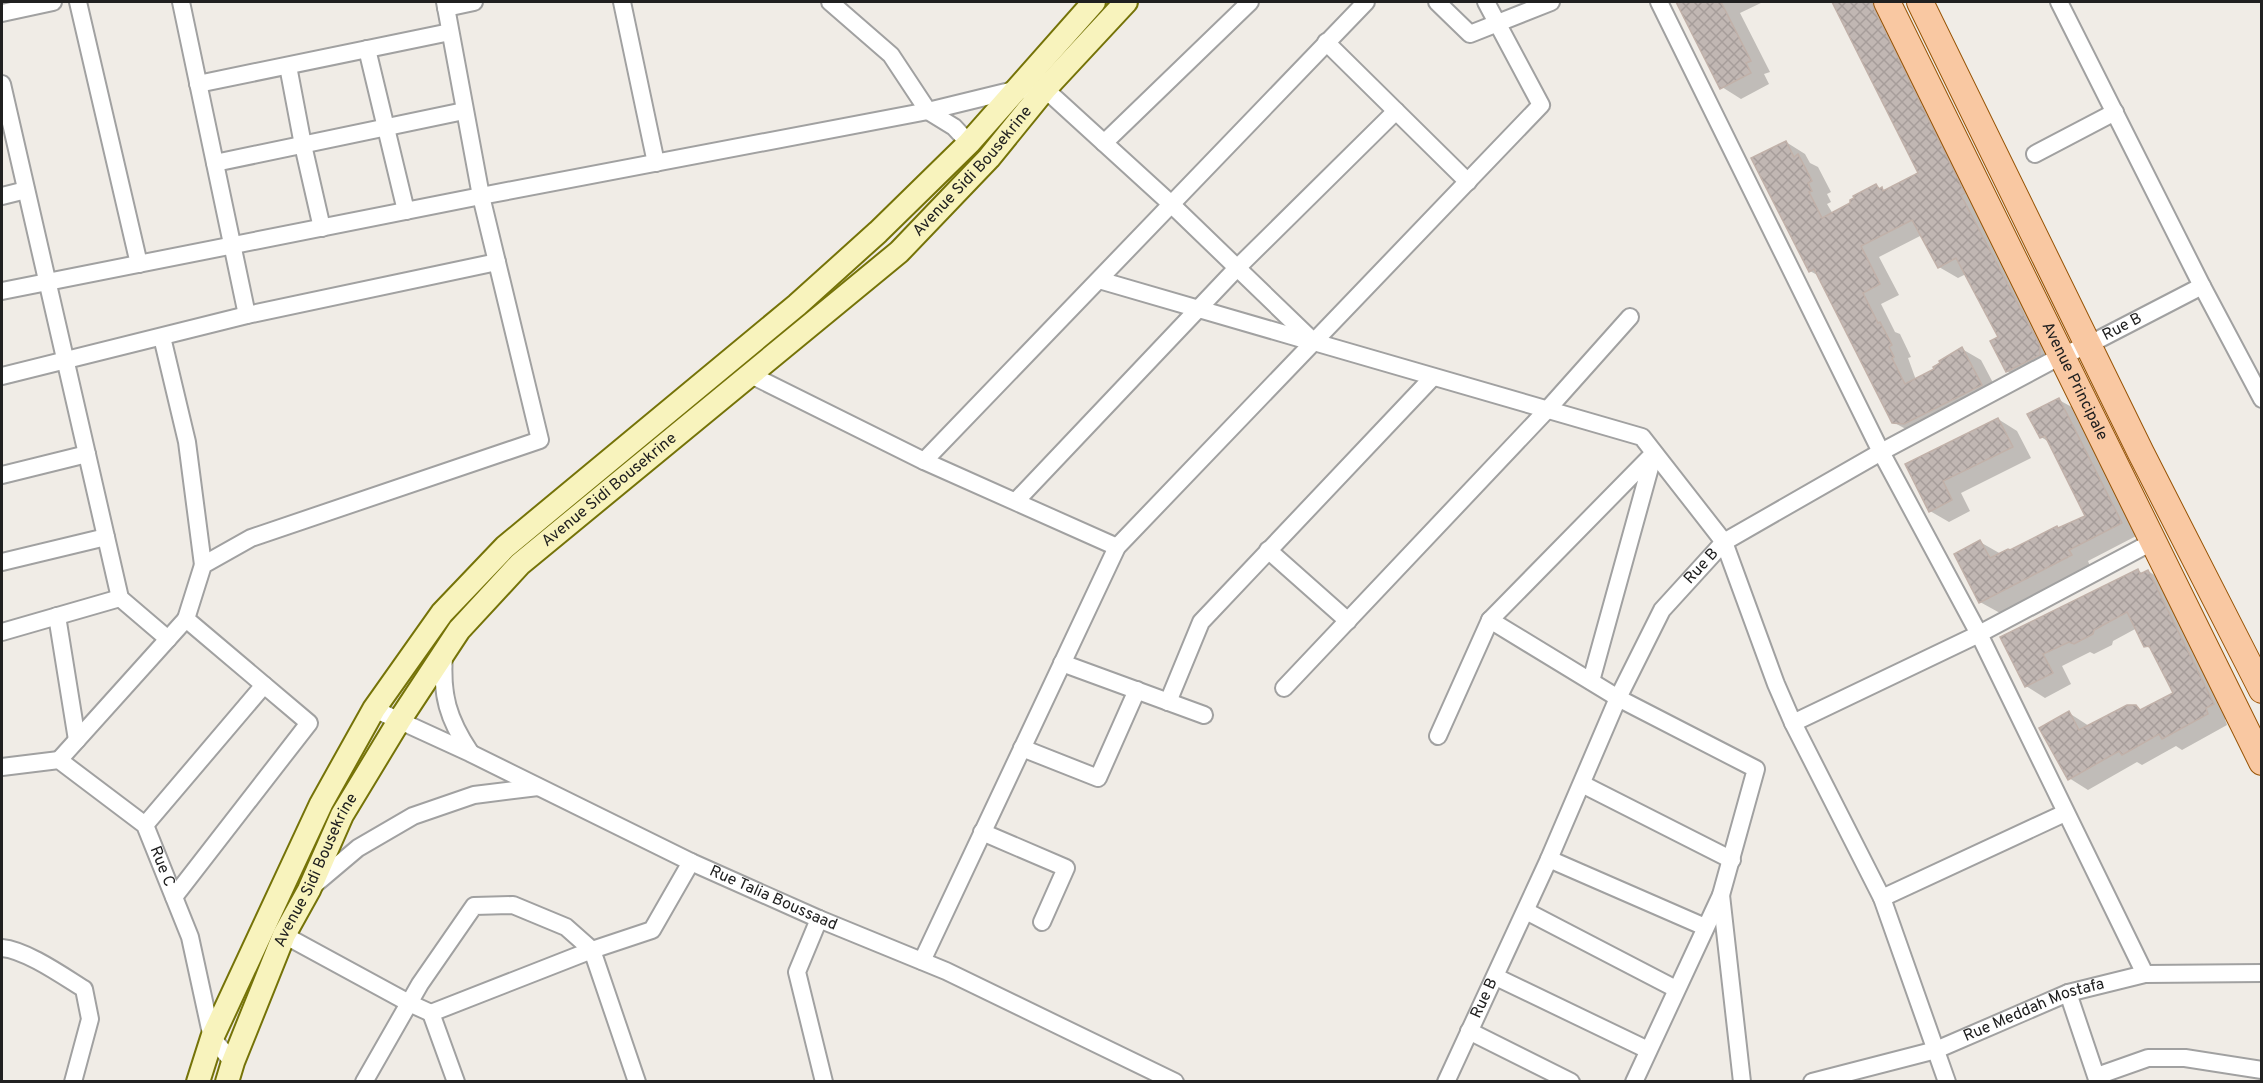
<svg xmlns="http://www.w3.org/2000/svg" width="2263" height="1083" font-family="Overpass,sans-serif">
<defs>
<pattern id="building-cross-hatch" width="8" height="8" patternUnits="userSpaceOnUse" patternTransform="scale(1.5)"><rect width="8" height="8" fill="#c1b7b3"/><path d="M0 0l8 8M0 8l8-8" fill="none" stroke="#a69d9a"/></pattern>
</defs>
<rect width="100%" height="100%" fill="#f0ece6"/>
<!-- shadow -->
<g fill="#0003">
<path d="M1678 2H1763L1740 13 1770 72 1764 74 1769 84 1741 99 1722 87Z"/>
<path d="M1834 2H1888L2059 358 2027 382 2007 371 2000 337 1966 274 1958 278 1939 267 1922 235 1879 257 1899 295 1881 304 1895 332 1900 334 1911 357 1908 358 1916 380 1936 370 1962 349 1981 360 2000 396 1913 433 1893 422 1819 276 1810 271 1786 142 1805 154 1810 163 1818 167 1831 192 1827 194 1831 202 1827 204 1833 214 1852 204 1876 186 1886 191 1920 174Z"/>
<path d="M2059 400 2079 411 2140 534 2088 561 2090 566 2000 613 1980 602V542L2001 554 2010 552 2087 516 2049 442 2041 437Z"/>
<path d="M1998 419 2017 431 2031 458 1961 493 1970 511 1949 522 1930 511 1907 465Z"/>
<path d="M2138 570 2143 574 2148 571 2167 583 2233 715 2225 719 2227 725 2182 750 2176 746 2142 765 2137 762 2088 790 2069 778V713L2089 726 2135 707 2142 711 2175 693 2152 649 2145 646 2137 628 2113 641 2112 645 2094 654 2090 652 2062 666 2071 684 2045 698 2026 686 2002 638Z"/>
</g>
<!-- building -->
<g fill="url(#building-cross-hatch)" stroke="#c1b1a9" stroke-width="1.5">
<path d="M1676 2H1721L1751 61 1746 63 1751 73 1720 89Z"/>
<path d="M1832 2H1872L1874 9 1965 193 1961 195 2040 346V355L2006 372 1990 341 1998 337 1956 258 1938 268 1912 220 1861 246 1880 284 1863 293 1878 323 1880 322 1892 345 1889 347 1894 357 1892 358 1905 384 1934 369 1933 367 1940 363 1939 361 1962 347 1982 385 1904 424 1892 423 1814 269 1809 272 1751 158 1786 141 1794 157 1798 154 1812 181 1808 183 1812 191 1809 192 1822 218 1850 203V200L1854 198 1853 196 1876 184 1879 189 1882 187 1883 191 1918 173Z"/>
<path d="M2059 398 2122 523 2069 550 2072 555 1979 603 1954 554 1980 540 1990 558 2008 549 2010 550 2057 526 2058 528 2085 516 2045 436 2040 438 2027 414Z"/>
<path d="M1998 418 2013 447 1943 481 1952 500 1929 512 1905 464Z"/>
<path d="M2138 569 2140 574 2148 570 2214 704 2206 708 2208 714 2162 739 2159 734 2122 755 2119 751 2068 780 2039 728 2069 711 2079 730 2127 705H2136L2140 710 2173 693 2149 646 2144 647 2127 612 2094 630 2093 634 2074 644 2069 642 2043 654 2053 673 2025 687 2000 637Z"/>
</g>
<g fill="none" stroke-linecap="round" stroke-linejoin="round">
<defs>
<g id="minor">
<path d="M78 2 139 264"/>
<path d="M181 2 247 315"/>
<path d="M622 2 656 163"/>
<path d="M830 2 891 55 928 111 954 127 969 143"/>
<path d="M1437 2 1470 34 1551 2"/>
<path d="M1659 2 1881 452 1979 634 2145 974"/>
<path d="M2059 2 2202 286 2262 399"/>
<path d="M446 8 474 2"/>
<path d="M2 13 53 2"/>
<path d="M1326 42 1468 182"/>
<path d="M367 49 406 211"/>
<path d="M288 66 303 145 322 228"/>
<path d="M2 84 120 598 168 639"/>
<path d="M198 84 450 32"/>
<path d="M1104 143 1250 2"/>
<path d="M2035 154 2115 112"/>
<path d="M215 163 464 111"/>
<path d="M2 196 26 190"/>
<path d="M1099 280 1309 341"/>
<path d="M2 291 481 196 928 111 1014 90 1045 89 1170 203 1314 342 1642 437 1724 542 1776 684 1793 723 1882 898 1947 1082"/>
<path d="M162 337 187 442 203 565"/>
<path d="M749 374 924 461 1117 547"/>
<path d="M2 376 247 315 497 262"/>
<path d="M924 461 1366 2"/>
<path d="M2 475 87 454"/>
<path d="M1016 501 1237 268 1396 111"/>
<path d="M1268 550 1348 621"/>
<path d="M2 562 106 537"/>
<path d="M57 616 77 740"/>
<path d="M186 619 203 565 251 538 540 440 481 196 445 2"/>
<path d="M1490 620 1618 698 1756 769 1721 895 1634 1082"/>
<path d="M2 632 120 598"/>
<path d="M444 655C441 695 448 719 470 752"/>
<path d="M1062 663 1204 715"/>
<path d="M1284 688 1547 410 1630 317"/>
<path d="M1168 702 1201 622 1433 377"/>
<path id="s1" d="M374 709 470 753 691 862 819 919 946 971 1175 1082"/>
<path d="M1793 723 1979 634 2152 542"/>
<path d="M1438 736 1490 620 1654 453 1591 681"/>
<path d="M1022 748 1098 778 1137 690"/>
<path d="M59 760 186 619 309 723 174 897"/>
<path id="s2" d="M2 767 59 760 145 825 190 937 212 1038 233 1062"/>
<path d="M1582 784 1732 860"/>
<path d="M145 825 264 685"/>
<path d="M982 832 1066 868 1042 922"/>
<path d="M1549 859 1705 927"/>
<path d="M313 886 358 848 413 816 474 795 538 787"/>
<path d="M1721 895 1742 1082"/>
<path d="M1882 898 2065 813"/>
<path d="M1526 911 1676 989"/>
<path d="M819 919 797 972 824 1082"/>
<path d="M284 935 409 1003 431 1013 592 950 652 930 691 862"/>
<path d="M2 948C26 950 63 976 84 989L90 1019 73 1082"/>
<path d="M922 961 1117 547 1541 105 1486 2"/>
<path d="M1496 977 1648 1050"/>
<path d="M2068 993 2098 1082"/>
<path d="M431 1013 456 1082"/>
<path d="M1469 1031 1571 1082"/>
<path d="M2097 1076 2148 1058H2185L2262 1070"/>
<path d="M364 1082 420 984 474 906 513 905 566 927 592 950 637 1082"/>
<path id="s3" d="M1446 1082 1549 859 1618 698 1662 610 1724 542 1881 452 2061 356 2088 345 2202 286"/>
<path id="s4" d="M1812 1082 1936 1050 2068 993 2145 974 2262 973"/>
</g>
<g id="secondary">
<path d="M198 1082 212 1038 321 804 374 709 442 613 505 547 797 305 878 232 969 143 1094 2"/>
<path id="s5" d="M227 1082 233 1062 284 935 309 890 342 815 399 721 459 630 520 564 899 252 989 158 1045 89 1126 2"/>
</g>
<g id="primary">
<path id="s6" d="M1887 2 2262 762"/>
<path d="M1920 2 2141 453 2262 690"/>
</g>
</defs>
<!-- minor casing -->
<use href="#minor" stroke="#a1a1a1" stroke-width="20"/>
<!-- secondary casing -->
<use href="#secondary" stroke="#757308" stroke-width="26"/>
<!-- primary casing -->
<use href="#primary" stroke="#975304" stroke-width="28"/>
<!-- minor -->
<use href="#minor" stroke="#fff" stroke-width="16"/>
<!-- secondary -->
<use href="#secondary" stroke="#f8f3bd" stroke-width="22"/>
<!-- primary -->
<use href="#primary" stroke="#f9c8a2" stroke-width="26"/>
</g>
<g text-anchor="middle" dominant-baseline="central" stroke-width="5" stroke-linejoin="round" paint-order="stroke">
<!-- street labels -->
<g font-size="16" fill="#202020" stroke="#fff">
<text stroke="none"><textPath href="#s5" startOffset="1200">Avenue Sidi Bousekrine</textPath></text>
<text stroke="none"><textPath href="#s3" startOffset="1064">Rue B</textPath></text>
<text stroke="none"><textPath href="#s6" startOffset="423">Avenue Principale</textPath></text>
<text stroke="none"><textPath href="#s5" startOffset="716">Avenue Sidi Bousekrine</textPath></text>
<text stroke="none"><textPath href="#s3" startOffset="578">Rue B</textPath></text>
<text stroke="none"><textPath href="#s2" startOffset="210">Rue C</textPath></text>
<text stroke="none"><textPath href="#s5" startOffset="230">Avenue Sidi Bousekrine</textPath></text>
<text stroke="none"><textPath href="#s1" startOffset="442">Rue Talia Boussaad</textPath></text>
<text stroke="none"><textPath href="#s3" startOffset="92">Rue B</textPath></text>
<text stroke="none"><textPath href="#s4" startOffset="234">Rue Meddah Mostafa</textPath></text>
</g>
</g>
<!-- border -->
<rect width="2263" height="1083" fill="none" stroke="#202020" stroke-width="6"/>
</svg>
